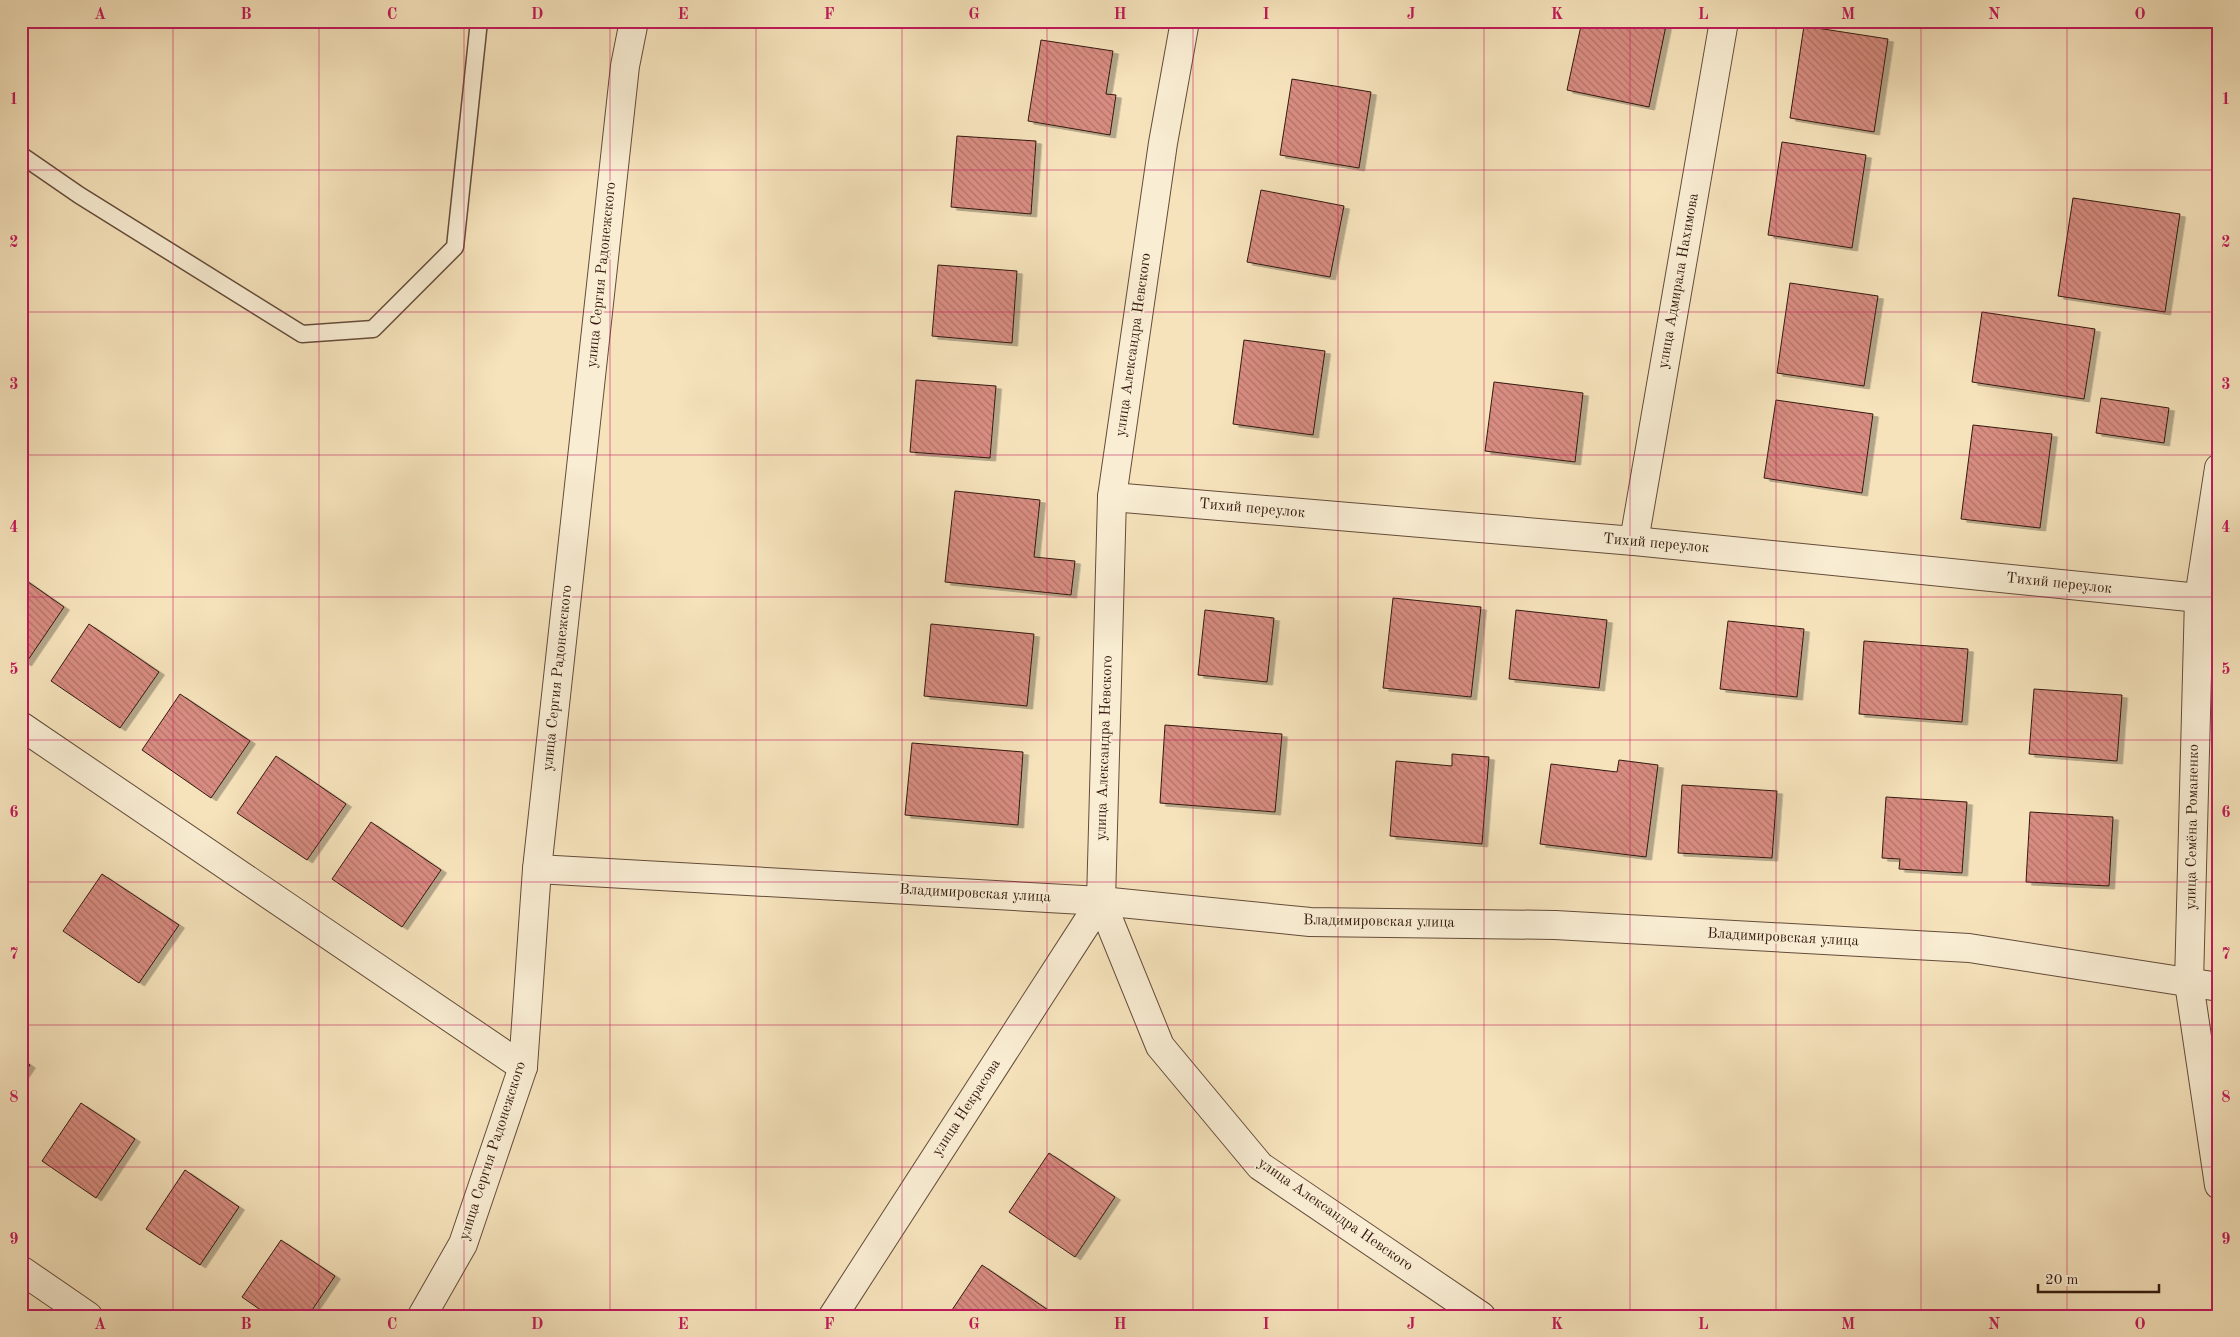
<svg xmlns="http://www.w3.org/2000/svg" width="2240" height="1337" font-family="'Old Standard TT',serif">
<defs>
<pattern id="building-back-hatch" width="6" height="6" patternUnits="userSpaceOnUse" patternTransform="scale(1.25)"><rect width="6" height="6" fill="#d98d82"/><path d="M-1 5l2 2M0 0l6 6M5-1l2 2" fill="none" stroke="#b17269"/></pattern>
<filter id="shadow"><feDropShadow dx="5.5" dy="3" stdDeviation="0" flood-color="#0004"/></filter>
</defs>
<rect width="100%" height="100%" fill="#f6e3bc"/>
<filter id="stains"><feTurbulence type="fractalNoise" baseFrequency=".004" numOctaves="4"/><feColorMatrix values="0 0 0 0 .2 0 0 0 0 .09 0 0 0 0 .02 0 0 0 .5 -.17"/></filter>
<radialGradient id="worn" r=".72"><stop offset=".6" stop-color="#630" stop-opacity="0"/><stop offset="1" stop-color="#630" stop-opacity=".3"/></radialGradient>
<!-- building -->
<g fill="url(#building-back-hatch)" stroke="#33190f" filter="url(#shadow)">
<path d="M1582 21H1667L1649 107 1567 90Z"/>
<path d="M1804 26 1888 39 1874 132 1790 118Z"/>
<path d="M1041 40 1113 51 1106 94 1116 95 1110 135 1028 121Z"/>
<path d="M1292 79 1371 92 1359 168 1280 155Z"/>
<path d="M957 136 1036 141 1031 214 951 207Z"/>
<path d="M1782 142 1866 155 1852 248 1768 235Z"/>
<path d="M1261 190 1344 206 1330 277 1247 262Z"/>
<path d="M2073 198 2180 214 2165 312 2058 296Z"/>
<path d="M938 265 1017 271 1012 343 932 336Z"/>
<path d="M1790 283 1878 296 1864 386 1777 373Z"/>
<path d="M1982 312 2095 329 2084 399 1972 382Z"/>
<path d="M1244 340 1325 351 1313 435 1233 424Z"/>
<path d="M916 380 996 386 990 458 910 452Z"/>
<path d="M1494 382 1583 393 1575 462 1485 451Z"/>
<path d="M2101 398 2169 408 2164 443 2096 433Z"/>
<path d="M1776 400 1873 414 1862 493 1764 478Z"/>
<path d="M1973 425 2052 434 2040 528 1961 519Z"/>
<path d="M955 491 1040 500 1034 557 1075 561 1071 595 945 582Z"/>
<path d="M21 577 64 607 26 663 21 660Z"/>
<path d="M1393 598 1481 607 1471 697 1383 688Z"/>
<path d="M1205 610 1274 618 1267 682 1198 675Z"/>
<path d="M1516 610 1607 620 1599 688 1509 679Z"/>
<path d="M1728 621 1804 629 1797 697 1720 689Z"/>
<path d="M89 624 159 672 120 728 51 681Z"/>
<path d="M931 624 1034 634 1027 706 924 696Z"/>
<path d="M1864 641 1968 649 1962 722 1859 714Z"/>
<path d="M2034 689 2122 695 2117 761 2029 754Z"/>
<path d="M180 694 250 741 211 798 142 750Z"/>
<path d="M1165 725 1282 734 1275 812 1160 803Z"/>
<path d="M912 743 1023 752 1018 825 905 815Z"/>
<path d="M1452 754 1489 757 1482 844 1390 836 1396 761 1452 766Z"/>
<path d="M276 756 346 804 307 860 237 813Z"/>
<path d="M1619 760 1658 765 1646 857 1540 844 1551 764 1617 772Z"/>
<path d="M1682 785 1777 791 1772 858 1678 853Z"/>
<path d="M1886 797 1967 802 1962 873 1899 869 1900 859 1882 858Z"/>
<path d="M2030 812 2113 817 2109 886 2026 882Z"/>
<path d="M371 822 441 870 402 927 332 879Z"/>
<path d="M102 874 179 925 139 983 63 931Z"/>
<path d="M21 1059 30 1065 21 1078Z"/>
<path d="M81 1103 135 1139 96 1198 42 1161Z"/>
<path d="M1049 1153 1115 1197 1075 1257 1009 1212Z"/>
<path d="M185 1170 239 1207 200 1265 146 1229Z"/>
<path d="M281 1240 335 1276 308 1316H269L242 1297Z"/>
<path d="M982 1265 1048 1310 1043 1316H948Z"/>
</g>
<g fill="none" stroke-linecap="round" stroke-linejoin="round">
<defs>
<path id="service" d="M21 155 79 195 302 334 373 329 455 247 479 21"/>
<g id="minor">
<path d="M1185 21 1163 143 1112 497 1101 901 1160 1046 1260 1166 1481 1316"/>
<path d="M2219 468 2199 598 2189 983 2219 1185"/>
<path d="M1112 497 1634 541 2199 598"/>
<path d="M1634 541 1724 21"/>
<path d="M21 726 523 1067"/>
<path d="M537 869 1101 901 1310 922 1555 925 1969 948 2219 987"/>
<path d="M21 1270 88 1316"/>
<path d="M422 1316 463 1244 523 1067 537 869 625 66 634 21"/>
<path d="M833 1316 1101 901"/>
</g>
</defs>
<!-- service casing -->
<use href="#service" stroke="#644c3a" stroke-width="19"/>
<!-- minor casing -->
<use href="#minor" stroke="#644c3a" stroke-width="30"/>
<!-- service -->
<use href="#service" stroke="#f9edd3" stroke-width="16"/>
<!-- minor -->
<use href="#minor" stroke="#f9edd3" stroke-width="28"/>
</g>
<!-- grid -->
<path fill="none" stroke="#c2185b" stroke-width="1" stroke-opacity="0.55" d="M173 21V1316M319 21V1316M464 21V1316M610 21V1316M756 21V1316M902 21V1316M1047 21V1316M1193 21V1316M1338 21V1316M1484 21V1316M1630 21V1316M1776 21V1316M1921 21V1316M2067 21V1316M21 170H2219M21 312H2219M21 455H2219M21 597H2219M21 740H2219M21 882H2219M21 1025H2219M21 1167H2219"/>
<g text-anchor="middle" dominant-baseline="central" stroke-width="4" stroke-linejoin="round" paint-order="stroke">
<!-- street labels -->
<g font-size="15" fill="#33190f" stroke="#f9edd3">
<text transform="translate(602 275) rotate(-84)">улица Сергия Радонежского</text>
<text transform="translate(1679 281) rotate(-80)">улица Адмирала Нахимова</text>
<text transform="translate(1134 345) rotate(-82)">улица Александра Невского</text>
<text transform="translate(1252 509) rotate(5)">Тихий переулок</text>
<text transform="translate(1656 544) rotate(5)">Тихий переулок</text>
<text transform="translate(2059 584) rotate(6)">Тихий переулок</text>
<text transform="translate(558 678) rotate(-84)">улица Сергия Радонежского</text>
<text transform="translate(1105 748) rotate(-88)">улица Александра Невского</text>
<text transform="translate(2193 827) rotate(-89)">улица Семёна Романенко</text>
<text transform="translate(975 894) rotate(3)">Владимировская улица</text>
<text transform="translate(1379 922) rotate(1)">Владимировская улица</text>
<text transform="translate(1783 938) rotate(3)">Владимировская улица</text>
<text transform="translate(967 1108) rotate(-57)">улица Некрасова</text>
<text transform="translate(493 1151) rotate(-72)">улица Сергия Радонежского</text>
<text transform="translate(1335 1215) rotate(35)">улица Александра Невского</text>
</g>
</g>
<!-- margin -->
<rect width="2240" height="1337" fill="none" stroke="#f6e3bc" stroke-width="55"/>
<!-- scale -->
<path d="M2038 1284v8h121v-8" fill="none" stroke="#33190f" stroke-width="2.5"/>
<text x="2045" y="1284" font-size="15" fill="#33190f" stroke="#f9edd3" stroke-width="4" paint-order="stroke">20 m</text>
<rect x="28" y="28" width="2184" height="1282" fill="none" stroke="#c2185b" stroke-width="2"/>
<g font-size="16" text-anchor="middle" font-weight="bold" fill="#c2185b">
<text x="100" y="19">A</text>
<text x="246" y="19">B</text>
<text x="392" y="19">C</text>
<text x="537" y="19">D</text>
<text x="683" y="19">E</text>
<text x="829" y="19">F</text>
<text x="974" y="19">G</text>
<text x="1120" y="19">H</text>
<text x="1266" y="19">I</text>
<text x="1411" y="19">J</text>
<text x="1557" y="19">K</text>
<text x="1703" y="19">L</text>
<text x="1848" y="19">M</text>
<text x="1994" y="19">N</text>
<text x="2140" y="19">O</text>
<text x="14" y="104">1</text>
<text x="2226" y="104">1</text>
<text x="14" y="247">2</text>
<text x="2226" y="247">2</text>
<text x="14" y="389">3</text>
<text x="2226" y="389">3</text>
<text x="14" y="532">4</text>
<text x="2226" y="532">4</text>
<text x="14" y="674">5</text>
<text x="2226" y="674">5</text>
<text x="14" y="817">6</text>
<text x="2226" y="817">6</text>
<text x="14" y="959">7</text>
<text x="2226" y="959">7</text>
<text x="14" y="1102">8</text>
<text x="2226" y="1102">8</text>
<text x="14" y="1244">9</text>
<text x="2226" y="1244">9</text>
<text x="100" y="1329">A</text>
<text x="246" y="1329">B</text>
<text x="392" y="1329">C</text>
<text x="537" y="1329">D</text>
<text x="683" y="1329">E</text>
<text x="829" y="1329">F</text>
<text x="974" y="1329">G</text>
<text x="1120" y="1329">H</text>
<text x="1266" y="1329">I</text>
<text x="1411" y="1329">J</text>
<text x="1557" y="1329">K</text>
<text x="1703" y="1329">L</text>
<text x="1848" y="1329">M</text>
<text x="1994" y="1329">N</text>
<text x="2140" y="1329">O</text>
</g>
<rect width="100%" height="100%" filter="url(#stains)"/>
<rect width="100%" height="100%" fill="url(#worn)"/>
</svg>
